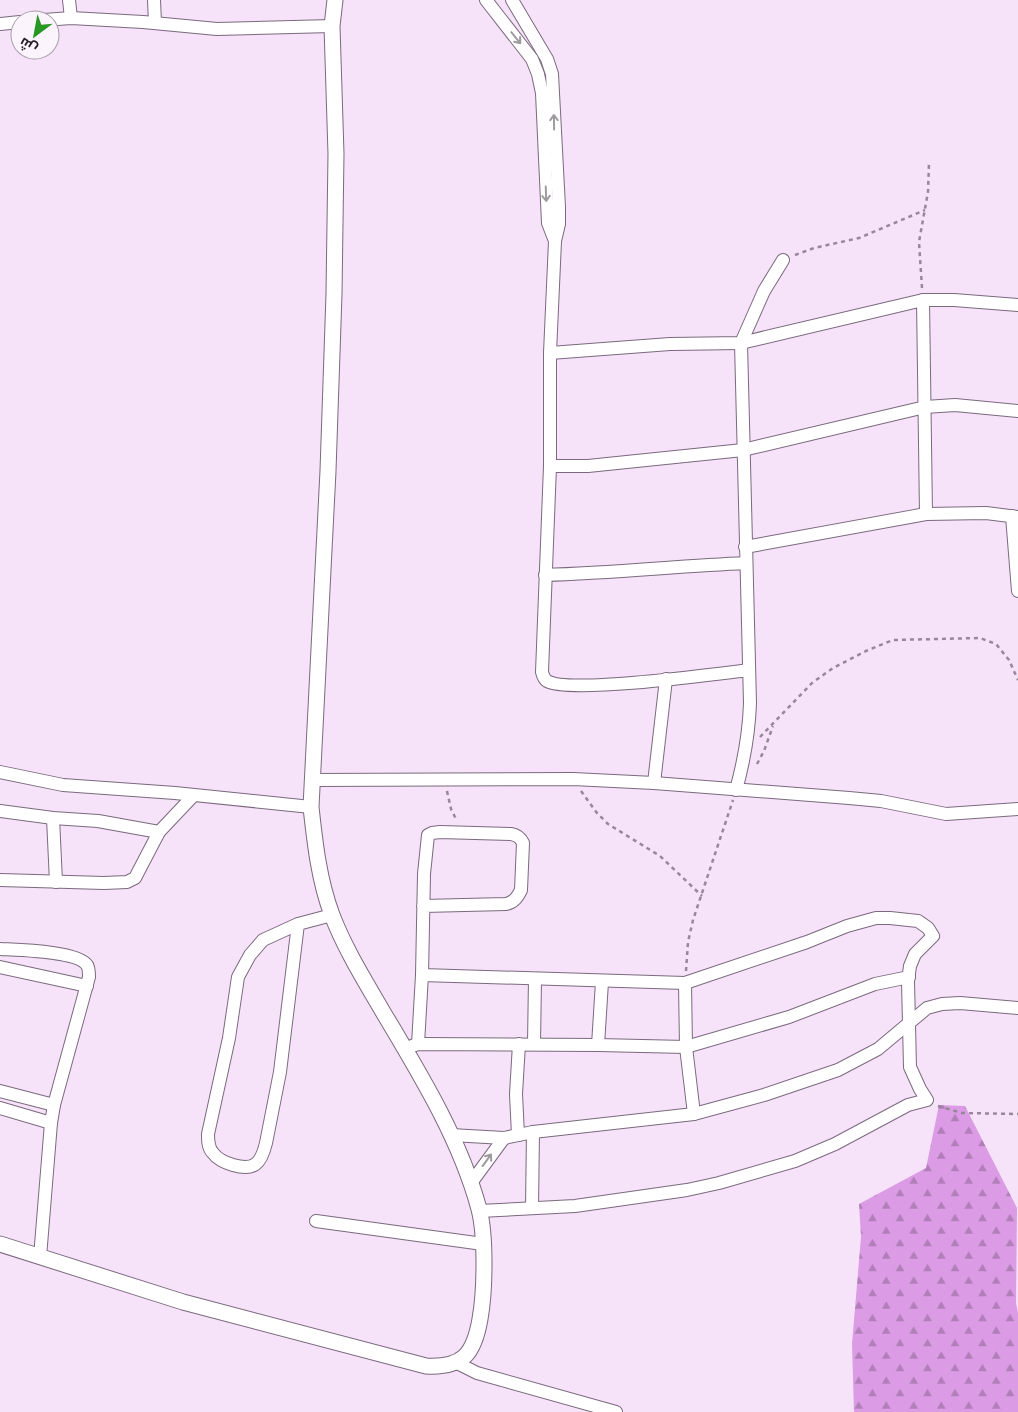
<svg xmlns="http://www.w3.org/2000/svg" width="1018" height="1412" font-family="'PT Sans',Cairo,sans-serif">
<defs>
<pattern id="forest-firs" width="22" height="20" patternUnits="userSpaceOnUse" patternTransform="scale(1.25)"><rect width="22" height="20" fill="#db9be5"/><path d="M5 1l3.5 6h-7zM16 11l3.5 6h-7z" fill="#b27eba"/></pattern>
</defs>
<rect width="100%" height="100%" fill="#f6e2f9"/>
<!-- forest -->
<path fill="url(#forest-firs)" d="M939 1105 965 1106 1017 1208 1016 1303 1018 1313V1412H854L852 1344 861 1237 859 1204 926 1168Z"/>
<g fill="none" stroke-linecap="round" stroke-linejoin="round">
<defs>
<g id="minor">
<path d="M69 0 71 18"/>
<path d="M154 0 155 23"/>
<path d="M486 0 532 59 538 74 542 93 548 223 555 241"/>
<path d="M512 0 547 59 552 74 559 207V224L555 241 550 353V466L542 672C543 676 544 679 547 681 568 694 716 674 749 670"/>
<path d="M44 20 71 18 143 22 217 29 332 26"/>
<path d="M0 24 20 22"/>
<path d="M923 300H954L1018 305"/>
<path d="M550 353 670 344 741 343 923 300 926 514"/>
<path d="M550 466H588L743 450 925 407 955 405 1018 411"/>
<path d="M1012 516 1018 591"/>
<path d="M745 547 926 514 986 513 1018 517"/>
<path d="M545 575C613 573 679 566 746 563"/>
<path d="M0 772 63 785 175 793 311 807"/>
<path d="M313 780 573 779 654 783 849 798 881 801 946 814 1018 809"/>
<path d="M654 783 666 679"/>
<path d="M736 790C744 761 749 733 750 703L741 343 764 291 783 260"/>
<path d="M0 811 53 818 98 821 159 832"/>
<path d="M53 818 56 882"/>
<path d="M0 880 104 883 127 882 135 878 159 832 194 795"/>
<path d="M298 924 280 1072 266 1143C261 1164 254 1171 233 1165 226 1163 218 1160 213 1153 208 1148 208 1141 208 1134L229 1038 238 977 250 955 263 940 298 924 332 915"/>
<path d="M0 949C18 950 77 951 87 965 89 968 89 973 89 977L54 1105 51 1123 40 1257"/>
<path d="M0 967 87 986"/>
<path d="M422 975 424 874 428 835 432 833 440 832 511 834C517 835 520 837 523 843L521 890C517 898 514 902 506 904L423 906"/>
<path d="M685 983 686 1047 694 1114"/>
<path d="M418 1044 422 975 685 983 807 942 847 926 876 918H890L918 921 928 928 933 936 915 954 910 966 908 981 910 1067 920 1089 927 1100 908 1105 835 1144 795 1161 719 1183 687 1190 575 1206 479 1211"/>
<path d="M534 1044 535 979"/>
<path d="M598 1045 602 982"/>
<path d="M412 1046 418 1044 598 1045 686 1047 789 1017 875 984 909 977"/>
<path d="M0 1091 54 1105"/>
<path d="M0 1108 51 1123"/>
<path d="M451 1135 504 1138 533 1132 694 1114 764 1095 838 1070 878 1049 927 1008 942 1004 960 1003 1018 1008"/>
<path d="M518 1135 516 1094 519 1044"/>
<path d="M471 1183 504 1138"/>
<path d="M532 1208 533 1132"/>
<path d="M316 1221 483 1244"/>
<path d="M457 1363 477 1373 616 1412"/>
</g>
<path id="tertiary" d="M0 1244 183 1302 426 1366C463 1368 474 1354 480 1319 485 1291 486 1236 479 1209 460 1139 420 1074 383 1012 365 981 345 949 332 915 319 880 315 844 311 807L328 471 334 294 336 154 332 26 335 0"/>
</defs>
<!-- minor casing -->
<use href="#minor" stroke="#7b697e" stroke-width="14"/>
<!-- tertiary casing -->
<use href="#tertiary" stroke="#7b697e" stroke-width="17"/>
<!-- path -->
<g stroke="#968898" stroke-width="2.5" stroke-dasharray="4 4" stroke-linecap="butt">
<path d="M795 255 814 248 859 238 925 210"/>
<path d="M922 288 919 242 928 192 929 163"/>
<path d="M760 737 812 683 833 668 866 651 893 640 980 638 996 644 1009 660 1018 680"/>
<path d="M757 764 764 751 773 726"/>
<path d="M447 791 451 809 456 819"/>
<path d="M581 791 597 813 608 824 660 856 702 896"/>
<path d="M686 971 688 942 693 920 733 800"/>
<path d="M938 1106 962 1113 1018 1114"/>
</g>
<!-- minor -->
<use href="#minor" stroke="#fff" stroke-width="12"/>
<!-- tertiary -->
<use href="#tertiary" stroke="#fff" stroke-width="15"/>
</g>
<!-- one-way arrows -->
<defs><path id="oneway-shaft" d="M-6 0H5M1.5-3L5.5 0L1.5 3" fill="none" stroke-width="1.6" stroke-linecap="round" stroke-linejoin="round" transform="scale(1.25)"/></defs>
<g stroke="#9e9b9e">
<use href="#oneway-shaft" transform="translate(516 38) rotate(51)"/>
<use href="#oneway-shaft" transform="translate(554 122) rotate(-91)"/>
<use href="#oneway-shaft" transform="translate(546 194) rotate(88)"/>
<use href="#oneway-shaft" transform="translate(487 1160) rotate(-54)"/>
</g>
<!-- north arrow -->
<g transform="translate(35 35) rotate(212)"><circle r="24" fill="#fcf4fd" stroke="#a79fa8"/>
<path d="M0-4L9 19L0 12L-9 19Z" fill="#299724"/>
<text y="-8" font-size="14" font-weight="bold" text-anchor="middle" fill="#272028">ش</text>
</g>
</svg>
